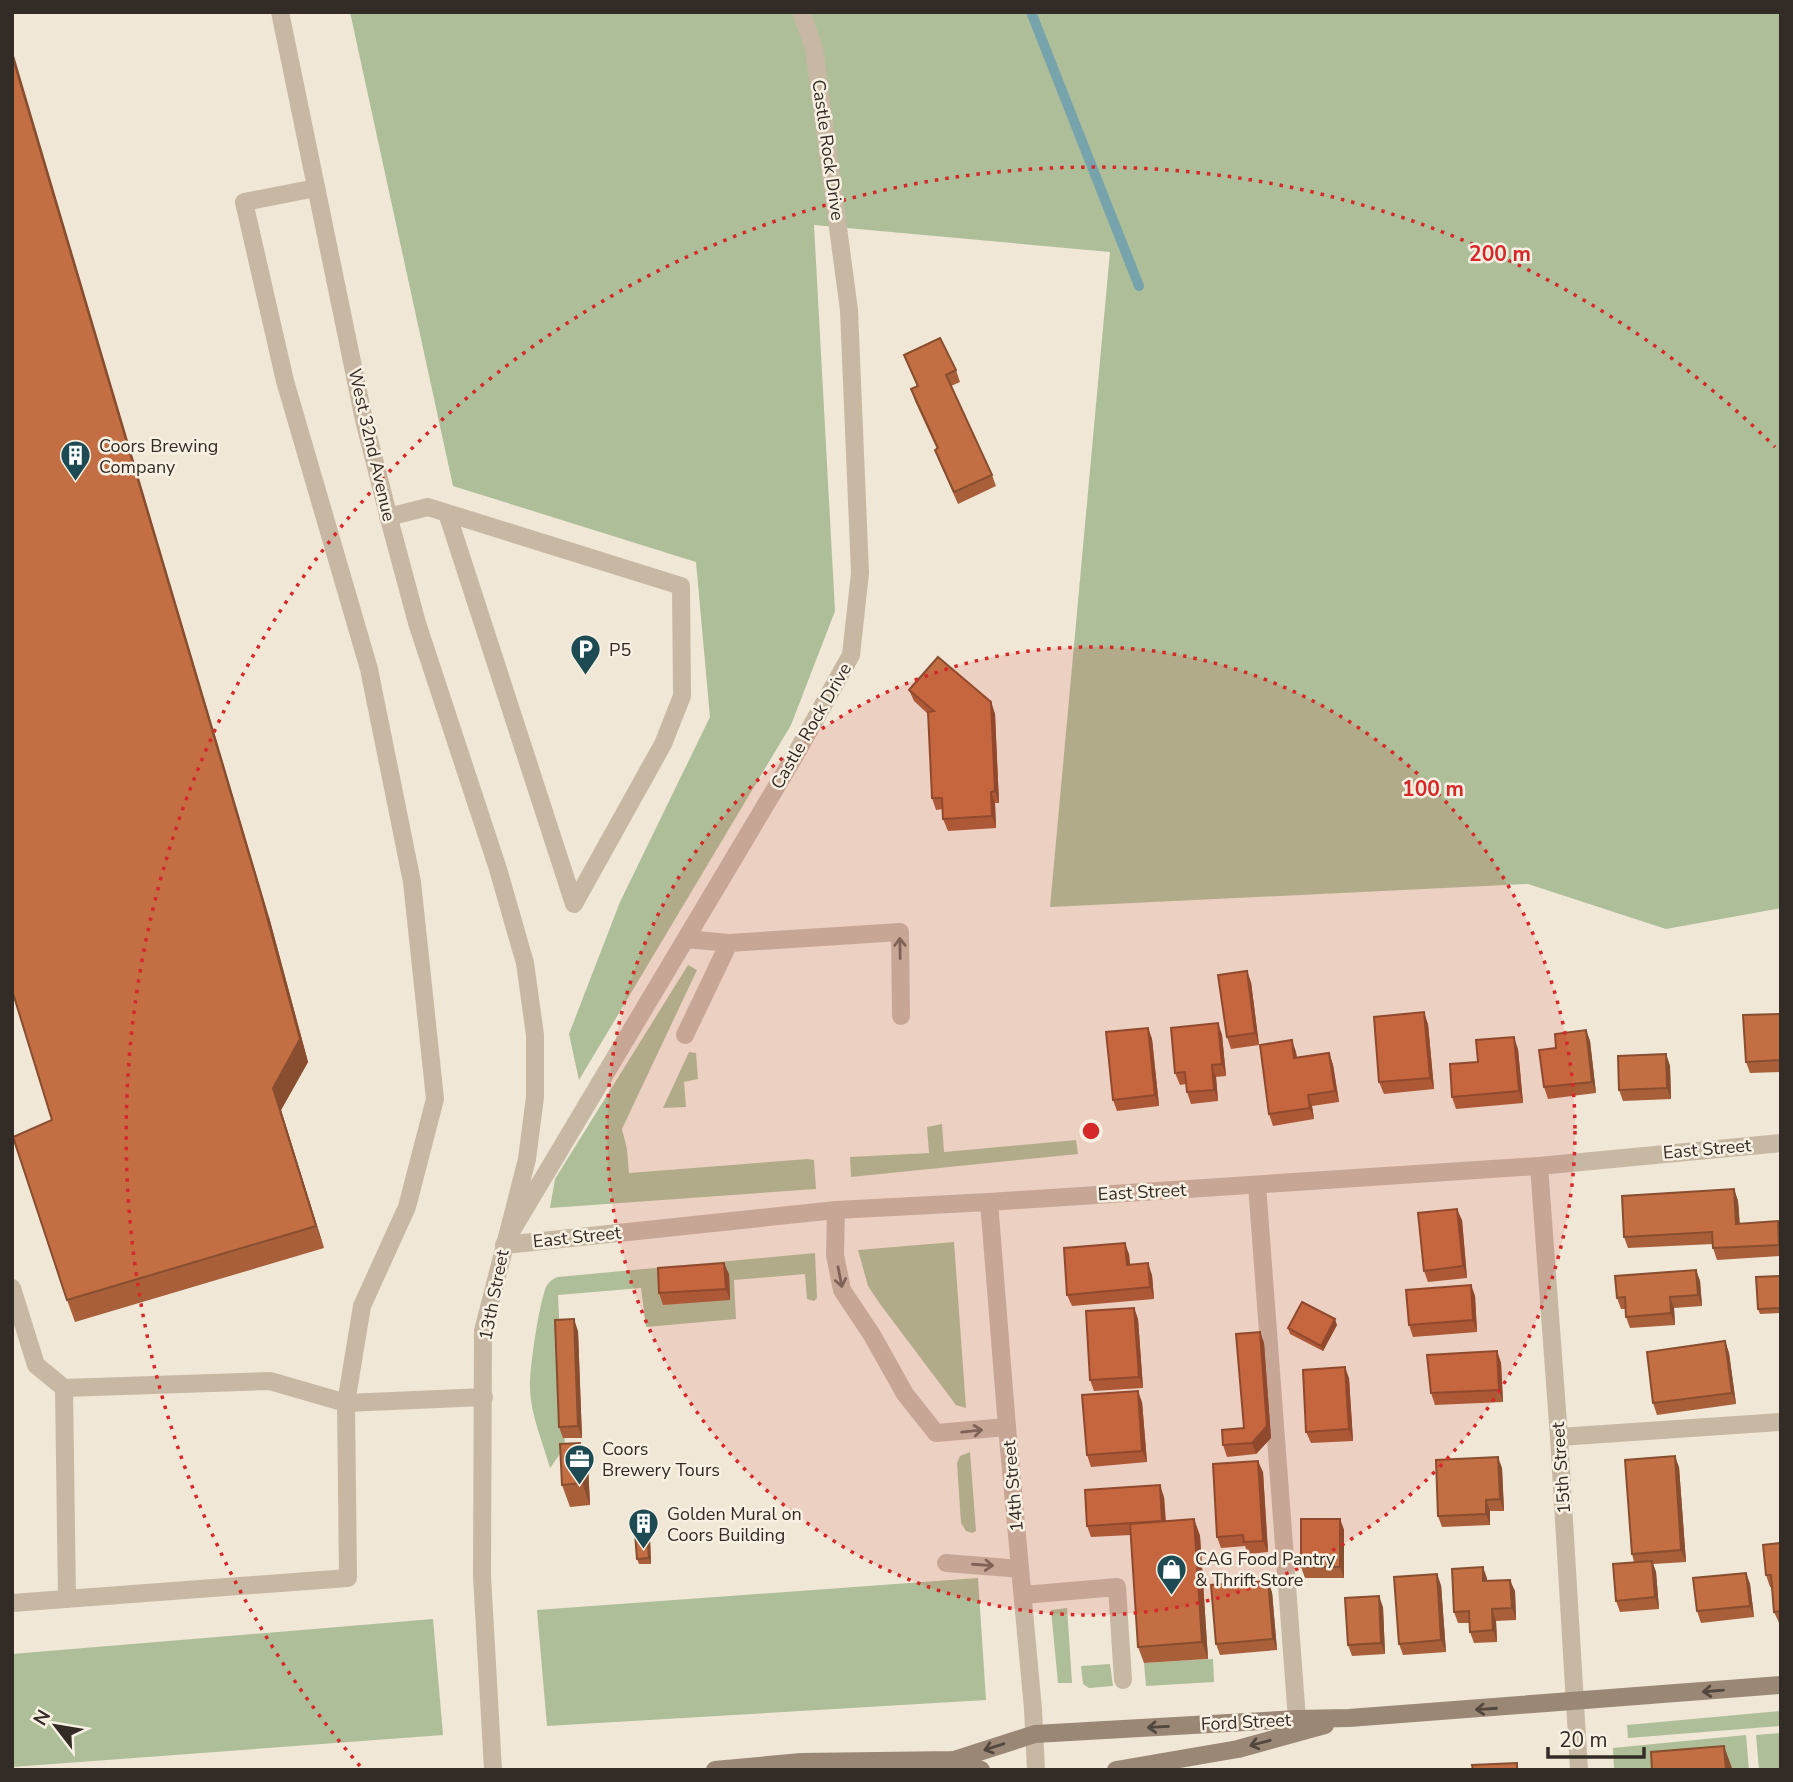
<svg xmlns="http://www.w3.org/2000/svg" width="1793" height="1782" font-family="'Nunito Sans',sans-serif">
<rect width="100%" height="100%" fill="#f0e7d7"/>
<!-- green -->
<g fill="#adbe98">
<path d="M350 12H1781V908L1666 929 1528 884 1050 907 1110 252 814 225 835 611 791 725 579 1080 569 1034 620 902 710 717 696 562 453 486Z"/>
<path d="M688 965 697 970 622 1129 627 1149 629 1173 808 1159 814 1160 816 1189 550 1208 555 1179Z"/>
<path d="M689 1052 696 1053 698 1079 684 1082 686 1107 663 1108Z"/>
<path d="M942 1124 944 1152 1076 1140 1078 1154 851 1177 850 1157 929 1153 927 1127Z"/>
<path d="M954 1242 966 1408 956 1405 880 1304 868 1286 858 1250Z"/>
<path d="M815 1253 817 1298 814 1301 807 1299 805 1274 734 1280 736 1319 646 1327 641 1288 558 1295 565 1447 550 1468C543 1443 531 1416 530 1389 529 1370 539 1304 546 1287 549 1282 552 1279 558 1277Z"/>
<path d="M970 1452 976 1531 972 1533 966 1531 961 1523 957 1463 960 1456Z"/>
<path d="M978 1578 986 1700 547 1726 537 1610Z"/>
<path d="M1067 1608 1072 1683H1058L1051 1610Z"/>
<path d="M433 1619 443 1735 12 1767V1654Z"/>
<path d="M1213 1659 1214 1682 1146 1686 1144 1663Z"/>
<path d="M1110 1664 1113 1686 1089 1688 1083 1684 1081 1666Z"/>
<path d="M1781 1711V1726L1628 1738 1627 1725Z"/>
<path d="M1781 1733V1770H1759L1756 1735Z"/>
<path d="M1746 1735 1749 1770H1732V1768L1614 1770 1613 1748Z"/>
</g>
<g fill="none" stroke-linecap="round" stroke-linejoin="round">
<!-- stream -->
<path stroke="#77a4ac" stroke-width="10" d="M1031 12 1139 286"/>
<!-- service -->
<g stroke="#c7b8a4" stroke-width="18">
<path d="M388 517 428 507 447 513 681 586 682 696 663 744 574 904 447 513"/>
<path d="M686 939 729 943 900 932 901 1016"/>
<path d="M685 1035 729 943"/>
<path d="M1257 1185 1297 1719"/>
<path d="M836 1210 835 1255 842 1290 872 1335 905 1394 936 1433 1007 1427"/>
<path d="M12 1288 36 1365 64 1388"/>
<path d="M1559 1437 1781 1422"/>
<path d="M946 1563 1020 1569"/>
<path d="M1023 1595 1117 1587 1123 1680"/>
<path d="M67 1599 64 1388 270 1381 346 1403 362 1306 407 1207 435 1099 412 882 369 669 285 381 244 202 316 188"/>
<path d="M12 1603 348 1578 346 1403 484 1397"/>
</g>
<!-- minor -->
<g stroke="#c7b8a4" stroke-width="18">
<path d="M1539 1166 1559 1437 1579 1770"/>
<path d="M989 1202 1007 1427 1033 1709 1036 1770"/>
<path d="M511 1232 793 759 851 655 860 573 849 310 814 48 801 12"/>
<path d="M504 1245 836 1210 989 1202 1539 1166 1781 1143"/>
</g>
<!-- tertiary -->
<path stroke="#c7b8a4" stroke-width="18" d="M280 12 364 420 391 526 417 623 498 869 525 963 535 1035V1097L527 1159 483 1331 482 1576 493 1770"/>
<!-- secondary -->
<g stroke="#9b8776" stroke-width="18">
<path d="M954 1760 981 1770"/>
<path d="M715 1770 801 1762 954 1760 1035 1734 1297 1719 1349 1718 1781 1685"/>
<path d="M1116 1770 1238 1749 1325 1725"/>
</g>
</g>
<!-- wall -->
<g fill="#a85f3a">
<path d="M904 355 956 370 960 382 951 386 992 475 996 486 958 504 939 461 935 450 937 449 915 401 911 389 917 386Z"/>
<path d="M909 690 991 702 995 714 999 803H995L996 828 948 831 943 819V809L936 810 932 798 928 714 914 701Z"/>
<path d="M269 917 308 1062 281 1110 324 1248 75 1322 67 1300Z"/>
<path d="M1251 982 1259 1045 1231 1049 1227 1037Z"/>
<path d="M1781 1014V1072L1750 1073 1746 1062Z"/>
<path d="M1218 1023 1222 1035 1226 1076 1216 1077 1218 1101 1191 1104 1187 1092 1186 1084 1180 1085 1175 1073Z"/>
<path d="M1428 1024 1434 1089 1384 1094 1379 1082Z"/>
<path d="M1148 1028 1152 1039 1159 1106 1117 1111 1113 1100Z"/>
<path d="M1586 1030 1590 1041 1596 1093 1548 1099 1544 1087 1556 1048Z"/>
<path d="M1518 1049 1523 1103 1456 1109 1452 1097 1478 1062Z"/>
<path d="M1296 1052 1297 1058 1329 1053 1333 1065 1339 1102 1312 1106 1314 1119 1273 1126 1269 1114Z"/>
<path d="M1666 1054 1670 1066 1671 1099 1623 1101 1619 1090Z"/>
<path d="M1734 1189 1738 1201 1740 1224 1781 1230V1256L1717 1260 1713 1248V1244L1628 1248 1624 1237Z"/>
<path d="M1462 1220 1467 1278 1428 1282 1424 1271Z"/>
<path d="M1129 1254 1130 1265 1152 1275 1154 1299 1072 1306 1067 1295Z"/>
<path d="M1696 1270 1700 1281 1702 1306 1674 1308 1675 1325 1630 1328 1626 1317V1309H1621L1617 1298Z"/>
<path d="M729 1274 730 1300 663 1305 659 1293Z"/>
<path d="M1781 1276V1313L1760 1314 1758 1309Z"/>
<path d="M1471 1285 1475 1296 1477 1332 1413 1337 1409 1325Z"/>
<path d="M1134 1308 1138 1319 1143 1388 1094 1391 1090 1380Z"/>
<path d="M1337 1325 1323 1351 1290 1334 1288 1328Z"/>
<path d="M578 1331 582 1438H563L559 1427Z"/>
<path d="M1260 1332 1264 1343 1271 1438 1256 1454 1227 1457 1223 1445 1244 1428Z"/>
<path d="M1725 1341 1729 1353 1736 1404 1657 1415 1653 1403Z"/>
<path d="M1497 1351 1501 1363 1503 1402 1435 1405 1431 1393Z"/>
<path d="M1349 1378 1353 1441 1311 1443 1306 1432Z"/>
<path d="M1142 1402 1147 1462 1091 1467 1087 1455Z"/>
<path d="M588 1465 590 1505 570 1507 562 1485Z"/>
<path d="M1679 1467 1686 1562 1653 1564 1656 1572 1659 1609 1620 1612 1616 1601 1634 1562 1632 1554Z"/>
<path d="M1502 1468 1504 1511H1490V1525L1442 1527 1438 1516Z"/>
<path d="M1263 1472 1268 1552 1248 1554 1245 1546 1221 1548 1217 1537Z"/>
<path d="M1164 1497 1166 1521 1194 1519 1200 1536 1208 1659 1144 1663 1138 1647 1131 1535 1091 1537 1087 1526Z"/>
<path d="M1340 1519 1344 1530V1578H1305L1301 1567Z"/>
<path d="M650 1538 651 1564H639L637 1559Z"/>
<path d="M1781 1543V1623H1779L1774 1612 1772 1587H1770L1766 1575Z"/>
<path d="M1746 1573 1750 1584 1754 1617 1701 1623 1697 1611Z"/>
<path d="M1487 1578V1581L1515 1591 1516 1620 1496 1621 1497 1642 1474 1643 1470 1632 1469 1623H1458L1454 1612Z"/>
<path d="M1441 1585 1446 1652 1403 1655 1399 1644Z"/>
<path d="M1272 1592 1277 1650 1220 1655 1216 1644Z"/>
<path d="M1383 1607 1385 1654 1352 1656 1348 1645Z"/>
</g>
<!-- shaded-wall -->
<g fill="#884e2f">
<path d="M12 49 269 917 308 1062 281 1110 324 1248 316 1226 273 1088 12 55Z"/>
<path d="M991 702 995 714 999 803 995 791Z"/>
<path d="M991 792 995 803 996 828 992 816Z"/>
<path d="M1247 971 1251 982 1259 1045 1255 1033Z"/>
<path d="M1424 1012 1428 1024 1434 1089 1430 1078Z"/>
<path d="M1218 1023 1222 1035 1226 1076 1222 1064Z"/>
<path d="M1148 1028 1152 1039 1159 1106 1155 1095Z"/>
<path d="M1586 1030 1590 1041 1596 1093 1592 1082Z"/>
<path d="M1514 1037 1518 1049 1523 1103 1519 1091Z"/>
<path d="M1292 1040 1296 1052 1298 1069 1294 1058Z"/>
<path d="M1329 1053 1333 1065 1339 1102 1335 1091Z"/>
<path d="M1666 1054 1670 1066 1671 1099 1667 1088Z"/>
<path d="M1212 1065 1216 1077 1218 1101 1214 1090Z"/>
<path d="M1308 1095 1312 1106 1314 1119 1310 1108Z"/>
<path d="M1734 1189 1738 1201 1740 1235 1736 1224Z"/>
<path d="M1457 1209 1462 1220 1467 1278 1463 1266Z"/>
<path d="M1778 1221 1781 1230V1250L1779 1245Z"/>
<path d="M1125 1243 1129 1254 1131 1276 1127 1265Z"/>
<path d="M724 1263 729 1274 730 1300 726 1289Z"/>
<path d="M1148 1263 1152 1275 1154 1299 1150 1287Z"/>
<path d="M1696 1270 1700 1281 1702 1306 1698 1295Z"/>
<path d="M1471 1285 1475 1296 1477 1332 1473 1320Z"/>
<path d="M1670 1297 1674 1308 1675 1325 1671 1313Z"/>
<path d="M1134 1308 1138 1319 1143 1388 1139 1377Z"/>
<path d="M574 1319 578 1331 582 1438 578 1426Z"/>
<path d="M1335 1319 1337 1325 1323 1351 1321 1346Z"/>
<path d="M1260 1332 1264 1343 1271 1438 1256 1454 1252 1443Z"/>
<path d="M1725 1341 1729 1353 1736 1404 1732 1393Z"/>
<path d="M1497 1351 1501 1363 1503 1402 1499 1390Z"/>
<path d="M1345 1367 1349 1378 1353 1441 1349 1429Z"/>
<path d="M1138 1391 1142 1402 1147 1462 1142 1451Z"/>
<path d="M580 1443 588 1465 590 1505 582 1483Z"/>
<path d="M1675 1456 1679 1467 1686 1562 1681 1550Z"/>
<path d="M1498 1457 1502 1468 1504 1511 1500 1499Z"/>
<path d="M1258 1461 1263 1472 1268 1552 1263 1541Z"/>
<path d="M1160 1485 1164 1497 1166 1532 1162 1521Z"/>
<path d="M1486 1500 1490 1511V1525L1486 1514Z"/>
<path d="M1194 1519 1200 1536 1208 1659 1202 1642Z"/>
<path d="M1340 1519 1344 1530V1578L1340 1567Z"/>
<path d="M647 1532 650 1538 651 1564 649 1558Z"/>
<path d="M1652 1561 1656 1572 1659 1609 1655 1597Z"/>
<path d="M1483 1567 1487 1578V1593L1483 1581Z"/>
<path d="M1746 1573 1750 1584 1754 1617 1750 1606Z"/>
<path d="M1437 1574 1441 1585 1446 1652 1441 1640Z"/>
<path d="M1510 1580 1515 1591 1516 1620 1512 1608Z"/>
<path d="M1268 1581 1272 1592 1277 1650 1273 1639Z"/>
<path d="M1379 1596 1383 1607 1385 1654 1381 1643Z"/>
<path d="M1492 1609 1496 1621 1497 1642 1493 1630Z"/>
<path d="M1724 1746 1732 1768V1770H1726Z"/>
</g>
<!-- building -->
<g fill="#c36f43" stroke="#884e2f" stroke-width="2">
<path d="M12 55 261 895 300 1039 273 1088 316 1226 67 1300 13 1137 52 1120 12 990Z"/>
<path d="M940 338 956 370 946 375 992 475 954 492 935 450 938 448 911 389 918 386 904 355Z"/>
<path d="M938 657 991 702 995 791 991 792 992 816 943 819 942 798H932L928 712 934 711 909 690Z"/>
<path d="M1247 971 1255 1033 1227 1037 1218 975Z"/>
<path d="M1424 1012 1430 1078 1379 1082 1374 1017Z"/>
<path d="M1781 1014V1060L1746 1062 1743 1015Z"/>
<path d="M1218 1023 1222 1064 1212 1065 1214 1090 1187 1092 1185 1072 1175 1073 1171 1028Z"/>
<path d="M1148 1028 1155 1095 1113 1100 1106 1032Z"/>
<path d="M1586 1030 1592 1082 1544 1087 1539 1050 1556 1048 1555 1034Z"/>
<path d="M1514 1037 1519 1091 1452 1097 1450 1064 1478 1062 1476 1040Z"/>
<path d="M1292 1040 1294 1058 1329 1053 1335 1091 1308 1095 1310 1108 1269 1114 1260 1045Z"/>
<path d="M1666 1054 1667 1088 1619 1090 1618 1056Z"/>
<path d="M1734 1189 1736 1224 1778 1221 1779 1245 1713 1248 1712 1232 1624 1237 1622 1196Z"/>
<path d="M1457 1209 1463 1266 1424 1271 1418 1213Z"/>
<path d="M1125 1243 1127 1265 1148 1263 1150 1287 1067 1295 1064 1248Z"/>
<path d="M724 1263 726 1289 659 1293 658 1268Z"/>
<path d="M1696 1270 1698 1295 1670 1297 1671 1313 1626 1317 1625 1297 1617 1298 1615 1276Z"/>
<path d="M1781 1276V1308L1758 1309 1756 1277Z"/>
<path d="M1471 1285 1473 1320 1409 1325 1406 1290Z"/>
<path d="M1302 1302 1335 1319 1321 1346 1288 1328Z"/>
<path d="M1134 1308 1139 1377 1090 1380 1086 1311Z"/>
<path d="M574 1319 578 1426 559 1427 555 1320Z"/>
<path d="M1260 1332 1267 1426 1252 1443 1223 1445 1222 1430 1244 1428 1236 1334Z"/>
<path d="M1725 1341 1732 1393 1653 1403 1647 1352Z"/>
<path d="M1497 1351 1499 1390 1431 1393 1427 1355Z"/>
<path d="M1345 1367 1349 1429 1306 1432 1303 1370Z"/>
<path d="M1138 1391 1142 1451 1087 1455 1082 1395Z"/>
<path d="M580 1443 582 1483 562 1485 560 1444Z"/>
<path d="M1675 1456 1681 1550 1632 1554 1625 1460Z"/>
<path d="M1498 1457 1500 1499 1486 1500V1514L1438 1516 1436 1460Z"/>
<path d="M1258 1461 1263 1541 1244 1542 1243 1535 1217 1537 1213 1464Z"/>
<path d="M1160 1485 1162 1521 1087 1526 1085 1490Z"/>
<path d="M1194 1519 1202 1642 1138 1647 1130 1524Z"/>
<rect x="1301" y="1519" width="39" height="48"/>
<path d="M647 1532 649 1558 637 1559 635 1533Z"/>
<path d="M1781 1543V1611L1774 1612 1771 1575H1766L1763 1545Z"/>
<path d="M1652 1561 1655 1597 1616 1601 1613 1564Z"/>
<path d="M1483 1567V1581L1510 1580 1512 1608 1492 1609 1493 1630 1470 1632 1469 1611 1454 1612 1452 1569Z"/>
<path d="M1746 1573 1750 1606 1697 1611 1693 1578Z"/>
<path d="M1437 1574 1441 1640 1399 1644 1394 1577Z"/>
<path d="M1268 1581 1273 1639 1216 1644 1211 1585Z"/>
<path d="M1379 1596 1381 1643 1348 1645 1345 1598Z"/>
<path d="M1724 1746 1726 1770H1652L1651 1752Z"/>
<path d="M1517 1763V1770H1473L1472 1765Z"/>
</g>
<!-- one-way arrows -->
<defs><path id="oneway-shaft" d="M-6 0H5M1.5-3L5.5 0L1.5 3" fill="none" stroke-width="1.6" stroke-linecap="round" stroke-linejoin="round" transform="scale(1.75)"/></defs>
<g stroke="#766a5e">
<use href="#oneway-shaft" transform="translate(900 948) rotate(-91)"/>
<use href="#oneway-shaft" transform="translate(840 1277) rotate(79)"/>
<use href="#oneway-shaft" transform="translate(972 1431) rotate(-6)"/>
<use href="#oneway-shaft" transform="translate(983 1565) rotate(4)"/>
</g>
<g stroke="#52473d">
<use href="#oneway-shaft" transform="translate(1713 1691) rotate(175)"/>
<use href="#oneway-shaft" transform="translate(1486 1709) rotate(176)"/>
<use href="#oneway-shaft" transform="translate(1158 1727) rotate(177)"/>
<use href="#oneway-shaft" transform="translate(1260 1743) rotate(165)"/>
<use href="#oneway-shaft" transform="translate(994 1747) rotate(162)"/>
</g>
<!-- distance rings -->
<circle cx="1091" cy="1131" r="484" fill="#d62828" fill-opacity=".12"/>
<g fill="none" stroke="#d62828" stroke-width="3.5" stroke-dasharray="3.5 7">
<circle cx="1091" cy="1131" r="484"/>
<path d="M360 1766A968 968 0 0 1 1775 447"/>
</g>
<!-- icons -->
<defs>
<symbol id="building-pin" viewBox="-11 -11 22 30"><path d="M0 17L-7.5 6A9.5 9.5 0 1 1 7.5 6Z" fill="#1d4a53" stroke="#f8f1e3"/><path d="M-4-6H4V6H1V3H-1V6H-4ZM-2.5-4.3h1.7v1.8h-1.7ZM.8-4.3h1.7v1.8H.8ZM-2.5-1h1.7V.8h-1.7ZM.8-1h1.7V.8H.8Z" fill="#fff"/></symbol>
<symbol id="parking-pin" viewBox="-11 -11 22 30"><path d="M0 17L-7.5 6A9.5 9.5 0 1 1 7.5 6Z" fill="#1d4a53" stroke="#f8f1e3"/><path d="M-3.5-5.5H1a3.5 3.5 0 0 1 0 7H-1V5.5H-3.5ZM-1-3.4V-.6H.8a1.4 1.4 0 0 0 0-2.8Z" fill="#fff"/></symbol>
<symbol id="office-pin" viewBox="-11 -11 22 30"><path d="M0 17L-7.5 6A9.5 9.5 0 1 1 7.5 6Z" fill="#1d4a53" stroke="#f8f1e3"/><path d="M-6-3h4V-5.5h4V-3h4V5H-6ZM-1-4.5V-3h2v-1.5ZM-6 0V1H6V0Z" fill="#fff"/></symbol>
<symbol id="shop-pin" viewBox="-11 -11 22 30"><path d="M0 17L-7.5 6A9.5 9.5 0 1 1 7.5 6Z" fill="#1d4a53" stroke="#f8f1e3"/><path d="M-5-2.5h2.3a2.7 3.5 0 0 1 5.4 0H5L5.5 6h-11ZM-1.5-2.5h3a1.5 2.3 0 0 0-3 0Z" fill="#fff"/></symbol>
</defs>
<g fill-rule="evenodd">
<use href="#building-pin" x="58" y="438" width="35" height="47"/>
<use href="#parking-pin" x="568" y="632" width="35" height="47"/>
<use href="#office-pin" x="562" y="1442" width="35" height="47"/>
<use href="#building-pin" x="626" y="1506" width="35" height="47"/>
<use href="#shop-pin" x="1154" y="1552" width="35" height="47"/>
</g>
<g text-anchor="middle" dominant-baseline="central" stroke-width="5" stroke-linejoin="round" paint-order="stroke">
<!-- street labels -->
<g font-size="18" fill="#332b25" stroke="#f8f1e3">
<text transform="translate(828 150) rotate(82)">Castle Rock Drive</text>
<text transform="translate(372 445) rotate(77)">West 32nd Avenue</text>
<text transform="translate(811 726) rotate(-60)">Castle Rock Drive</text>
<text transform="translate(1707 1149) rotate(-5)">East Street</text>
<text transform="translate(1142 1192) rotate(-3)">East Street</text>
<text transform="translate(577 1237) rotate(-6)">East Street</text>
<text transform="translate(494 1295) rotate(-79)">13th Street</text>
<text transform="translate(1561 1468) rotate(-94)">15th Street</text>
<text transform="translate(1013 1486) rotate(-95)">14th Street</text>
<text transform="translate(1246 1722) rotate(-3)">Ford Street</text>
</g>
<!-- poi labels -->
<g font-size="18" fill="#332b25" stroke="#f8f1e3" text-anchor="start">
<text x="99" y="446">Coors Brewing<tspan x="99" dy="21">Company</tspan></text>
<text x="609" y="650">P5</text>
<text x="602" y="1449">Coors<tspan x="602" dy="21">Brewery Tours</tspan></text>
<text x="667" y="1514">Golden Mural on<tspan x="667" dy="21">Coors Building</tspan></text>
<text x="1195" y="1559">CAG Food Pantry<tspan x="1195" dy="21">&amp; Thrift Store</tspan></text>
</g>
</g>
<circle cx="1091" cy="1131" r="10" fill="#d62828" stroke="#f8f1e3" stroke-width="3.5"/>
<g font-size="21" text-anchor="middle" font-weight="bold" fill="#d62828" stroke="#f8f1e3" stroke-width="5" stroke-linejoin="round" paint-order="stroke">
<text x="1500" y="261">200 m</text>
<text x="1433" y="796">100 m</text>
</g>
<!-- border -->
<rect width="1793" height="1782" fill="none" stroke="#332b25" stroke-width="28"/>
<!-- north arrow -->
<g transform="translate(56 1726) rotate(301)" stroke="#f8f1e3" stroke-width="5" paint-order="stroke">
<path d="M0-5L12 26L0 18L-12 26Z" fill="#332b25"/>
<text y="-10" font-size="19" font-weight="bold" text-anchor="middle" fill="#332b25">N</text>
</g>
<!-- scale -->
<path d="M1548 1747v10h96v-10" fill="none" stroke="#332b25" stroke-width="3.5"/>
<text x="1559" y="1747" font-size="21" fill="#332b25" stroke="#f8f1e3" stroke-width="5" paint-order="stroke">20 m</text>
</svg>
